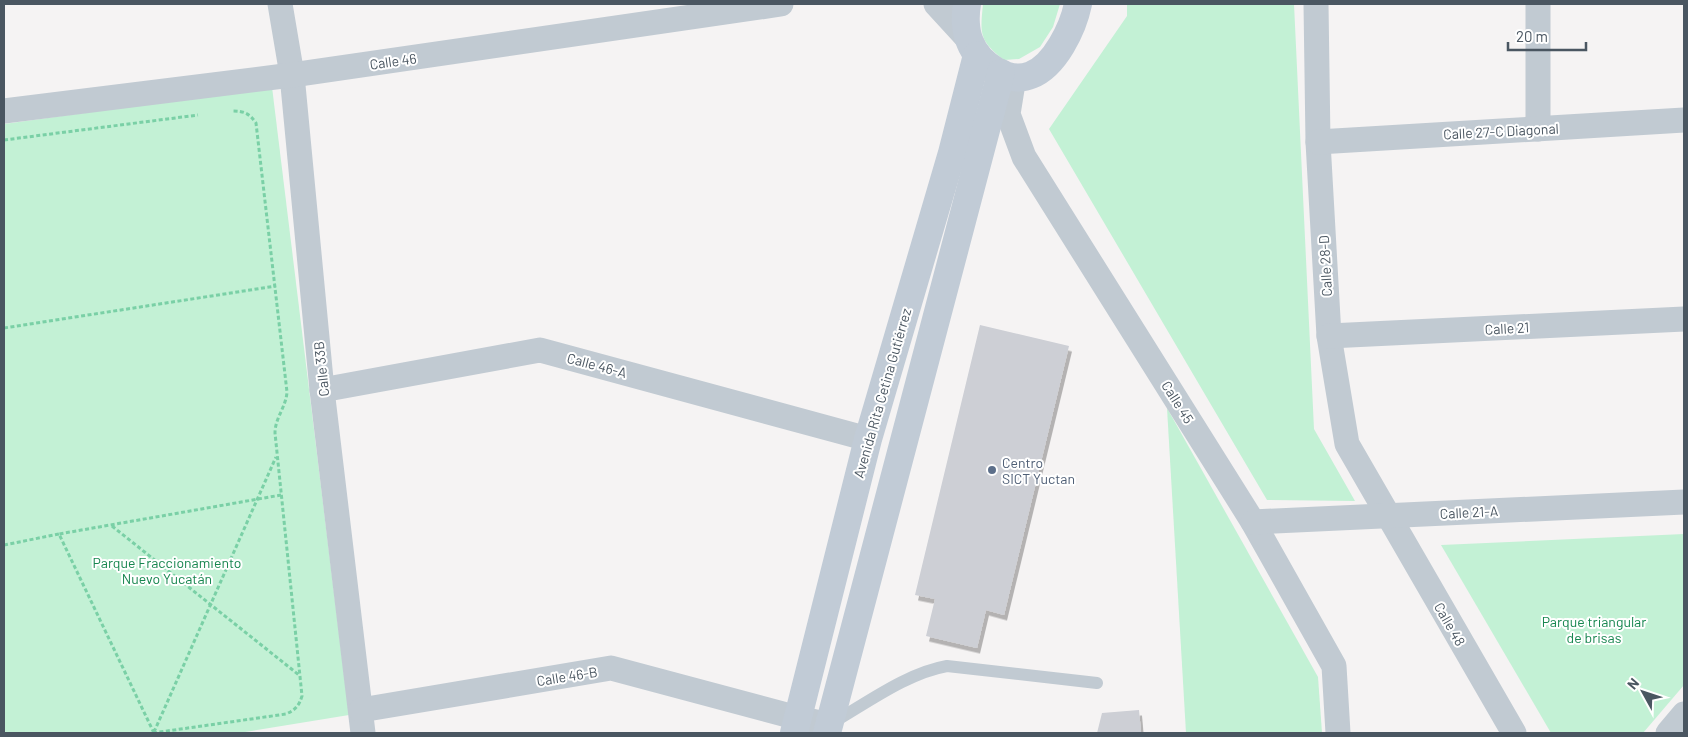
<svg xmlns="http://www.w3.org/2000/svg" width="1688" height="737" font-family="Barlow,sans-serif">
<defs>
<filter id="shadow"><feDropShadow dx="3" dy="5.5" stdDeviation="0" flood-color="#0004"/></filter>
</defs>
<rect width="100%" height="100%" fill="#f5f3f3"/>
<!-- green -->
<g fill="#c3f1d5">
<path d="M983 4H1060L1053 27 1040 47 1019 59 1004 60C979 40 980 34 983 4Z"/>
<path d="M1127 4H1294L1314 429 1355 501 1267 500 1049 129 1127 16Z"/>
<path d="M272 87 349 715 239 733H4V124Z"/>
<path d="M1167 408 1318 677 1322 733H1186Z"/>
<path d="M1684 534V685L1643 733H1551L1441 545Z"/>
</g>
<!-- building -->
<g fill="#cdcfd5" filter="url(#shadow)">
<path d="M980 325 1069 346 1004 615 986 610 977 648 926 636 935 599 915 595Z"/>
<path d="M1139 710 1141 733H1097L1102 713Z"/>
</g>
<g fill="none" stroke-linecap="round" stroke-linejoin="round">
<!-- path -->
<g stroke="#7ad0a6" stroke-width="3" stroke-dasharray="4 2.5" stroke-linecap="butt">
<path d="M4 140 198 115"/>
<path d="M4 328 276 286"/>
<path d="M112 526 299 675"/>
<path d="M4 545 59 534"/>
<path d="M154 732 276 457"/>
<path d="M153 733 286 714C295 710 299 706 302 696L275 433C275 418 286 407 287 392L256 123C249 113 244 111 232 111"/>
<path d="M154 733 59 534 281 495"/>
</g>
<!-- lane -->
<path stroke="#c1cad2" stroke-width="12" d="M832 723C867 703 907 673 947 666L1097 683"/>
<!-- street -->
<g stroke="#c1cad2" stroke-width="25">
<path d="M280 4 292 75 322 390 363 733"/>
<path d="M936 4 969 40"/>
<path d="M1316 4 1318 142 1329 336 1347 444 1514 733"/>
<path d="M1538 4V129"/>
<path d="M1014 77 1008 114 1024 157 1253 522 1334 666 1338 733"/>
<path d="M4 111 292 75 781 4"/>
<path d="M1318 142 1684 120"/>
<path d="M1329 336 1684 319"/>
<path d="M322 390 540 350 868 439"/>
<path d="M1253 522 1684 502"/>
<path d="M361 710 611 668 798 718 829 725"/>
<path d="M1668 733 1684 714"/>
</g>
<!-- secondary -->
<g stroke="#c1cbd6" stroke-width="28">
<path d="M967 4C965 15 965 31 970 42 978 63 1008 85 1031 75 1055 66 1073 28 1078 4"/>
<path d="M794 733 868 439 952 153 977 55"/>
<path d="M827 733 1001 73"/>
</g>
</g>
<!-- markers -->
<circle fill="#5c6f8a" stroke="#fff" stroke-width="2" cx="992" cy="470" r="5"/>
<g text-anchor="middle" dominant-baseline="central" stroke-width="4" stroke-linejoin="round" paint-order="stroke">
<!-- street labels -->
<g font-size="14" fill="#4a5661" stroke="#fff">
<text transform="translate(393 61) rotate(-8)">Calle 46</text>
<text transform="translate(1501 131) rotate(-3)">Calle 27-C Diagonal</text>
<text transform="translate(1325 266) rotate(-93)">Calle 28-D</text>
<text transform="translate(1507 328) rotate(-3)">Calle 21</text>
<text transform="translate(597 365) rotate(15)">Calle 46-A</text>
<text transform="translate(321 369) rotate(-96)">Calle 33B</text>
<text transform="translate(882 393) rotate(-74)">Avenida Rita Cetina Gutiérrez</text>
<text transform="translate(1178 402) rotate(58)">Calle 45</text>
<text transform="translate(1469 512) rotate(-3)">Calle 21-A</text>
<text transform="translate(1450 624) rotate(60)">Calle 48</text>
<text transform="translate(567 676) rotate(-9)">Calle 46-B</text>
</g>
<!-- service labels -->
<g font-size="14" fill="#4e5e75" stroke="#fff" text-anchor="start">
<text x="1002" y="462">Centro<tspan x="1002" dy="16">SICT Yuctan</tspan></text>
</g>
<!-- park labels -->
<g font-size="14" fill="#17864f" stroke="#fff">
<text x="167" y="562">Parque Fraccionamiento<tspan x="167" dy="16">Nuevo Yucatán</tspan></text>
<text x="1594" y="621">Parque triangular<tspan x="1594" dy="16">de brisas</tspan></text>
</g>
</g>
<!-- border -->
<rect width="1688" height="737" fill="none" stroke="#4a5661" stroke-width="10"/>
<!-- north arrow -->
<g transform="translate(1643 692) rotate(310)" stroke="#ffffff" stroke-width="4" paint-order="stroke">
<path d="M0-4L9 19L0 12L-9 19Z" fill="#4a5661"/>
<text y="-8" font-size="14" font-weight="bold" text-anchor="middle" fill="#4a5661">N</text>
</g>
<!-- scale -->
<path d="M1508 42v8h78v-8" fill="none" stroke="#4a5661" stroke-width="2.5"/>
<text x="1516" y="42" font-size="15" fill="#4a5661" stroke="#ffffff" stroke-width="4" paint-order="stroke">20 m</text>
</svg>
